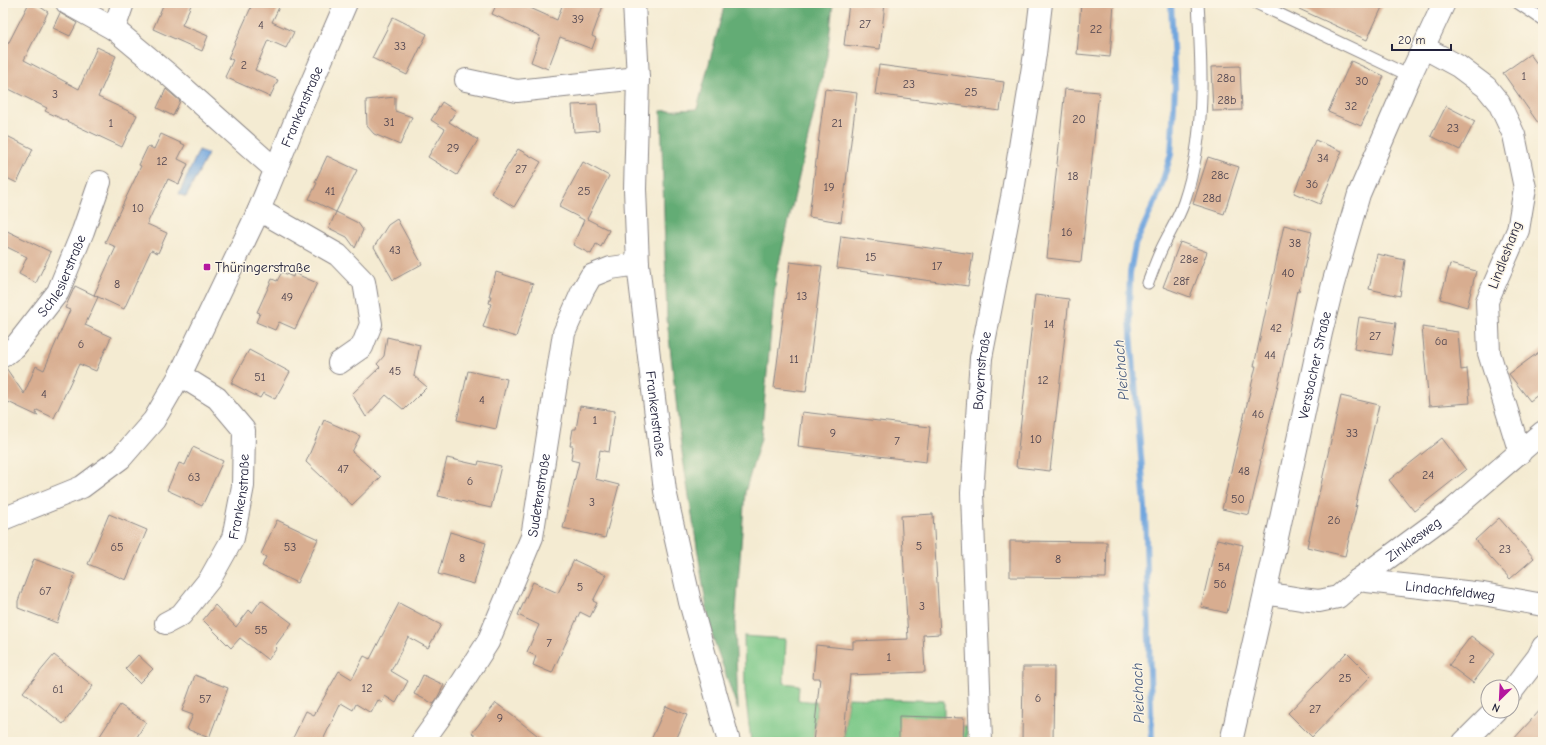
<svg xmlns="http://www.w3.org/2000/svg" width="1546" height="745" font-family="'Comic Neue',sans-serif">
<rect width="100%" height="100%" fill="#fcf5e5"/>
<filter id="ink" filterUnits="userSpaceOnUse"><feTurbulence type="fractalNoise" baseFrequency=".025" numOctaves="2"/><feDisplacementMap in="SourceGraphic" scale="8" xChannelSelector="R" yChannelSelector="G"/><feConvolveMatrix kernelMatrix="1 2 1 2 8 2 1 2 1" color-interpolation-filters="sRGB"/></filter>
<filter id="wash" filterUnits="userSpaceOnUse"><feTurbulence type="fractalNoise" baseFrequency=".012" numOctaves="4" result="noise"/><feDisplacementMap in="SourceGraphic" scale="16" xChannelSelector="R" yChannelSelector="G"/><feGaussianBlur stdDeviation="0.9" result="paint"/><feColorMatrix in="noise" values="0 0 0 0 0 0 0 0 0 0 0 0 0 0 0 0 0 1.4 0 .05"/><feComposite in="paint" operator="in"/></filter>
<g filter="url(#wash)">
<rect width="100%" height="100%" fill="#f4ebd2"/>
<!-- green -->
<g fill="#7ac887" stroke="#4e7561">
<path d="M744 636 786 639 784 683 799 685 798 700 817 702 813 742H751L745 691Z"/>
<path d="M848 698 944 701V726L967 727V742H843Z"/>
</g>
<!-- forest -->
<path fill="#63ac74" stroke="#426758" d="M725 3H833L827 56 776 276 761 438 745 492 735 625 738 710 710 629 681 446 667 319 661 111 697 109Z"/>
<!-- water -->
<path fill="#71a6de" stroke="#4a648c" d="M199 150 208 154 186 197 179 194Z"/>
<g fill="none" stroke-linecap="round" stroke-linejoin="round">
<!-- stream -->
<path stroke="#71a6de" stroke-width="6" d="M1152 742 1145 507 1129 308 1130 273 1135 245 1159 193 1171 154 1175 87 1171 3"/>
</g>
<g id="blocks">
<!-- building -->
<g fill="#d8ad90">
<path d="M29 3H34L48 12 24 60 79 89 97 47 116 56 98 97 137 115 122 147 45 111 47 108 3 86V41L8 44Z"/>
<path d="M164 3H192L182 25 208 36 202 51 153 29Z"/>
<path d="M253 3H281L272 22 294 32 286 48 268 40 255 70 278 80 270 97 225 77 233 60 228 58Z"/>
<path d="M497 3H519L557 20 563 3H604L592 36 596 38 592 49 560 37 548 69 531 62 540 36 492 14Z"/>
<path d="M849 3H885L880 49 844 45Z"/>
<path d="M1081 3H1114L1110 57 1077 54Z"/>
<path d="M1286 3H1384L1367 40Z"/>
<path d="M60 13 77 23 70 36 53 28Z"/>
<path d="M393 17 427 34 407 75 372 58Z"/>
<path d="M1530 54 1543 72V130L1503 73Z"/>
<path d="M1351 61 1384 76 1361 126 1328 112Z"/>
<path d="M879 65 1004 82 1000 111 875 94Z"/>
<path d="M1240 66 1242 110 1213 111 1211 67Z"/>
<path d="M166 89 180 101 173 116 157 108Z"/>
<path d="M825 89 857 93 841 222 809 217Z"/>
<path d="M1065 89 1099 92 1081 262 1047 258Z"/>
<path d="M395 97V111L412 117 400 145 374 134 367 126 366 100Z"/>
<path d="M442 102 456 111 449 122 478 140 457 175 428 157 445 129 431 120Z"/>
<path d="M597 104 599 130 574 132 572 105Z"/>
<path d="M1446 106 1475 121 1460 150 1431 136Z"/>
<path d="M3 134 33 149 17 183 3 176Z"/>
<path d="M161 134 185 145 178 159 188 164 179 184 168 179 147 224 167 233 158 253 151 250 124 309 94 295 116 247 105 242 141 166 139 165 148 146 154 149Z"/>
<path d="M1315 140 1342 151 1320 204 1294 193Z"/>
<path d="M518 149 541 162 514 207 491 193Z"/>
<path d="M327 156 357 170 336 212 309 199 317 183 315 182Z"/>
<path d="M1208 157 1239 167 1224 214 1193 204Z"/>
<path d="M583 162 609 176 587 219 609 230 601 247 596 244 591 254 573 245 584 220 559 207Z"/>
<path d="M336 212 358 223 363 230 355 248 347 237 329 228Z"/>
<path d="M397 219 422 264 393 280 374 247 388 225Z"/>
<path d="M1284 225 1312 232 1299 291 1297 290 1281 372 1260 461H1261L1249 515 1222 509 1256 366H1254Z"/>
<path d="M3 229 51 252 36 283 19 274 27 257 3 245Z"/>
<path d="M841 236 973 254 968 286 837 268Z"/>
<path d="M1180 242 1207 252 1190 297 1163 287Z"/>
<path d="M1377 254 1405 260 1400 296 1369 289Z"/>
<path d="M790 262 822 266 806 392 774 388Z"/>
<path d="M1450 264 1476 271 1467 307 1440 299Z"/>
<path d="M282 272 293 277 294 273 317 283 295 329 279 322 275 330 256 322 260 313 257 312 272 279 277 281Z"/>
<path d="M496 272 533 284 516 337 483 327 491 304 489 303 491 296H489Z"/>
<path d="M75 286 98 297 85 325 111 337 96 371 79 364 54 418 37 410 36 413 38 416 6 401 3 396V368H6L24 394 36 366 44 370 70 310 65 308Z"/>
<path d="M1035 295 1069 299 1050 471 1016 467Z"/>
<path d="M1359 317 1396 323 1391 355 1354 349Z"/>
<path d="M1422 327 1458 332 1461 370 1467 369 1470 403 1429 406Z"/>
<path d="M387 337 420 345 414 376 427 387 404 410 386 395 366 417 352 394 380 367 377 364 384 356Z"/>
<path d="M1543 349V391L1530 401 1509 374Z"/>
<path d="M249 350 290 372 275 399 263 393 260 398 231 383Z"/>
<path d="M468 371 507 379 496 429 457 420Z"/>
<path d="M1341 396 1379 405 1355 507 1357 505 1345 556 1307 547Z"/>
<path d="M580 406 615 411 609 452 600 450 595 479 619 485 605 538 563 528 579 462 571 460 573 446H570L573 429H576Z"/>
<path d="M802 412 930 427 926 462 798 446Z"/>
<path d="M324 420 360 436 352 452 381 477 352 505 306 462Z"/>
<path d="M1442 438 1466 470 1414 511 1389 480Z"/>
<path d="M193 447 223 461 202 506 167 490 179 463 185 465Z"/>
<path d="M447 458 478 465 479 461 501 466 491 508 438 496Z"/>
<path d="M109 514 147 530 126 580 88 564Z"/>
<path d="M933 514 940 634 923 635 925 672 850 675 843 742H813L820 678H813L816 645 853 649V641L908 639 901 516Z"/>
<path d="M1499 518 1534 558 1510 579 1475 540Z"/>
<path d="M277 520 318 539 297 583 262 566 266 557 261 554Z"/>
<path d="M450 532 486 543 474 584 438 574Z"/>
<path d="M1217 539 1243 545 1227 613 1201 607Z"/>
<path d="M1010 541 1107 542 1106 578 1010 577Z"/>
<path d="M34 559 75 574 57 623 18 608V601Z"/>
<path d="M574 560 606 575 593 601 597 603 590 617 580 612 552 673 533 665 536 656 527 652 539 625 518 615 533 582 558 593Z"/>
<path d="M261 600 292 623 275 646 277 648 268 660 240 638 231 648 203 620 215 605 236 627 249 610 252 613Z"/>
<path d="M399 603 441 625 428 648 408 637 391 671 408 681 396 703 385 696 382 703 378 700 371 713 356 704 353 710 341 703 322 742H291L306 711 314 715 339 671 352 679 364 656 370 659Z"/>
<path d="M1471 636 1495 654 1473 683 1449 665Z"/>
<path d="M1347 652 1371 676 1312 737 1288 713Z"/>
<path d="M54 655 93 686 63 724 23 692Z"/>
<path d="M138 655 153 669 139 683 125 669Z"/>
<path d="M1023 667H1054L1053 742H1022Z"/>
<path d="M195 675 228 688 209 738 187 729 193 715 182 711Z"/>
<path d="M423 675 444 685 434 704 414 694Z"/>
<path d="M496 703 546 742H483L472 733Z"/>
<path d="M120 705 146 722 134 742H96Z"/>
<path d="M666 706 687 715 675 742H650Z"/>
<path d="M1543 707V742H1511Z"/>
<path d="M899 716 964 718 963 742H899Z"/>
</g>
</g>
</g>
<g filter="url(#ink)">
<use href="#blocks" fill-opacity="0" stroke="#8b8686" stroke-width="1"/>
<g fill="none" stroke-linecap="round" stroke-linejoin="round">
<defs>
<g id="lane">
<path d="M1256 3 1410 76"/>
<path d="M1518 3 1543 20"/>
<path d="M1148 283C1153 270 1157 258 1163 246 1171 230 1178 219 1184 202 1206 137 1202 70 1198 3"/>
</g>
<g id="street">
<path d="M67 3 114 29 168 74 276 170"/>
<path d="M114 29 123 3"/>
<path d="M1423 47 1458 66 1486 87 1499 103 1514 135 1525 188 1518 230 1487 301 1489 353 1520 453"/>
<path d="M466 80 517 91 638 78"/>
<path d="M259 210 338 255 364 282 371 324 362 347 339 363"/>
<path id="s1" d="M3 356 15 347 58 292 83 231 100 182"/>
<path id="s2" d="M1358 580 1483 594 1543 605"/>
<path id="s3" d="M1265 593 1301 599 1319 601 1338 597 1358 580 1449 513 1543 432"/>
<path id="s4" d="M166 623 181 615 210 579 233 538 243 486 244 430 217 398 180 375"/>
<path d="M1512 691 1538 657 1543 647"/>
<path id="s5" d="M422 742 440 717 488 642 532 537 564 333 583 290 591 276 611 268 638 264"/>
<path id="s6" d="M981 742 972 493 981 358 1012 197 1035 54 1041 3"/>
<path d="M1464 742 1495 711"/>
</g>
<g id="secondary">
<path id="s7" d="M634 3 638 78 635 189 638 264 665 491 690 602 729 742"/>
<path id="s8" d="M3 519 82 487 121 458 154 420 180 375 259 210 299 112 346 3"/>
<path id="s9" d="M1231 742 1265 593 1321 333 1333 284 1359 194 1410 76 1444 3"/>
</g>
</defs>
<!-- lane casing -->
<use href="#lane" stroke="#8b8686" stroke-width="13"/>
<!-- street casing -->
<use href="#street" stroke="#8b8686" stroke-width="24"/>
<!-- secondary casing -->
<use href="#secondary" stroke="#8b8686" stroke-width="24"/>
<!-- lane -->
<use href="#lane" stroke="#fff" stroke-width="11"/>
<!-- street -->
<use href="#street" stroke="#fff" stroke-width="22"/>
<!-- secondary -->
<use href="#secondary" stroke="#fff" stroke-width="22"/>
</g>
</g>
<!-- markers -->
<rect fill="#b5179e" stroke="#fcf5e5" stroke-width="1.5" x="203" y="263" width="8" height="8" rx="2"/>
<g text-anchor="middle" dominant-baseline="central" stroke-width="3" stroke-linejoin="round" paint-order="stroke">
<!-- number labels -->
<g font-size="12" fill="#504550">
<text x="578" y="19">39</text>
<text x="865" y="24">27</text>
<text x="261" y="25">4</text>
<text x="1096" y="29">22</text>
<text x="400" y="46">33</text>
<text x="244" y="65">2</text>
<text x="1524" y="76">1</text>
<text x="1226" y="78">28a</text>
<text x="1362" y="81">30</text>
<text x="909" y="84">23</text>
<text x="971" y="92">25</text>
<text x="55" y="94">3</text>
<text x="1227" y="100">28b</text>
<text x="1351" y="106">32</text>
<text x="1079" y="119">20</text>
<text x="389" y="122">31</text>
<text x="111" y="123">1</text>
<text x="837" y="123">21</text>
<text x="1453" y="128">23</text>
<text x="453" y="148">29</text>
<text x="1323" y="158">34</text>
<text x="162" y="161">12</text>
<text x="521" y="169">27</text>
<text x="1220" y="175">28c</text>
<text x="1073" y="176">18</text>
<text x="1312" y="184">36</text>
<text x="829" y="187">19</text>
<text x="330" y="191">41</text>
<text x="584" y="191">25</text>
<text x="1212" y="198">28d</text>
<text x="138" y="208">10</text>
<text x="1067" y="232">16</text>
<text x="1295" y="243">38</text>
<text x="395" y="250">43</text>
<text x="871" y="257">15</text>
<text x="1189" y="259">28e</text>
<text x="937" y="266">17</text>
<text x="1288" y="273">40</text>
<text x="1181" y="281">28f</text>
<text x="117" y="284">8</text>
<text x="802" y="296">13</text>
<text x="287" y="297">49</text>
<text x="1049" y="324">14</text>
<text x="1276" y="328">42</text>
<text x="1375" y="336">27</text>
<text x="1441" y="341">6a</text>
<text x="81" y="344">6</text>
<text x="1270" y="355">44</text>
<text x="794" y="359">11</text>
<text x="395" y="371">45</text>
<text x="260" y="377">51</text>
<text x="1043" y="380">12</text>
<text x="44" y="394">4</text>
<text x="482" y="400">4</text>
<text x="1258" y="414">46</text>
<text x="595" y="420">1</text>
<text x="833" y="433">9</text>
<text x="1352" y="433">33</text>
<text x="1036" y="439">10</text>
<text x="897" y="441">7</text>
<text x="343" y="469">47</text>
<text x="1244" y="471">48</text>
<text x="1428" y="475">24</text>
<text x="194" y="477">63</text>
<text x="470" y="481">6</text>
<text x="1238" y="499">50</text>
<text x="592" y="502">3</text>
<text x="1334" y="520">26</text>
<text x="919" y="546">5</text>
<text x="117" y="547">65</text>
<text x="290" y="547">53</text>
<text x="1505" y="549">23</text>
<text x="462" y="558">8</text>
<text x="1058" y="559">8</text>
<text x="1224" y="567">54</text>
<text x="1220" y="584">56</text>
<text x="580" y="587">5</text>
<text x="45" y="591">67</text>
<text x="922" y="606">3</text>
<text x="261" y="630">55</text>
<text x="549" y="643">7</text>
<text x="889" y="657">1</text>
<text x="1472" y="659">2</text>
<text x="1345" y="678">25</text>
<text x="367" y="688">12</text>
<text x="58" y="689">61</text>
<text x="1038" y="698">6</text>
<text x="205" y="699">57</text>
<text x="1315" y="709">27</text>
<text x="500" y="718">9</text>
</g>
<!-- street labels -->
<g font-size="14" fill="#22223b" stroke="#fcf5e5">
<text stroke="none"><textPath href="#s8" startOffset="531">Frankenstraße</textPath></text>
<text transform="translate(1505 255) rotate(-69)">Lindleshang</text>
<text stroke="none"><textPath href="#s1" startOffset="101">Schlesierstraße</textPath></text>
<text stroke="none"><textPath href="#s9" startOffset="386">Versbacher Straße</textPath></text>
<text stroke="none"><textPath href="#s6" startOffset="372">Bayernstraße</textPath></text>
<text stroke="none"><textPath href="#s7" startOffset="412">Frankenstraße</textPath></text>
<text stroke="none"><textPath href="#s5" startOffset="276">Sudetenstraße</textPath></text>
<text stroke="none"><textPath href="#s4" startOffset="152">Frankenstraße</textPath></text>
<text stroke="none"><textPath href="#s3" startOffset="169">Zinklesweg</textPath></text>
<text stroke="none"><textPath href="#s2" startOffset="93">Lindachfeldweg</textPath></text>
</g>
<!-- poi labels -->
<g font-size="14" fill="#22223b" stroke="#fcf5e5" text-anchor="start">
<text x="215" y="267">Thüringerstraße</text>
</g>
<!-- water labels -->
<g font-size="15" font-style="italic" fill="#42577c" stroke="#fcf5e5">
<text transform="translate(1121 370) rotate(-95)">Pleichach</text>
<text transform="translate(1138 693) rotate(-92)">Pleichach</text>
</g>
</g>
<!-- margin -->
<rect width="1546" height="745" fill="none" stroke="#fcf5e5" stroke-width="16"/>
<!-- north arrow -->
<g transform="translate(1500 699) rotate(204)"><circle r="19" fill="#fcf5e5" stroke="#a5a1a1"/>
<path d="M0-3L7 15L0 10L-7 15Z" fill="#b5179e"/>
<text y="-6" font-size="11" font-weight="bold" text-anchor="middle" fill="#22223b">N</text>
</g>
<!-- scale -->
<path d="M1392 44v6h59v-6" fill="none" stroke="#22223b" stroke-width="2"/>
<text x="1398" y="44" font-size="12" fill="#22223b" stroke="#fcf5e5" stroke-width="3" paint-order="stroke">20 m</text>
</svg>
